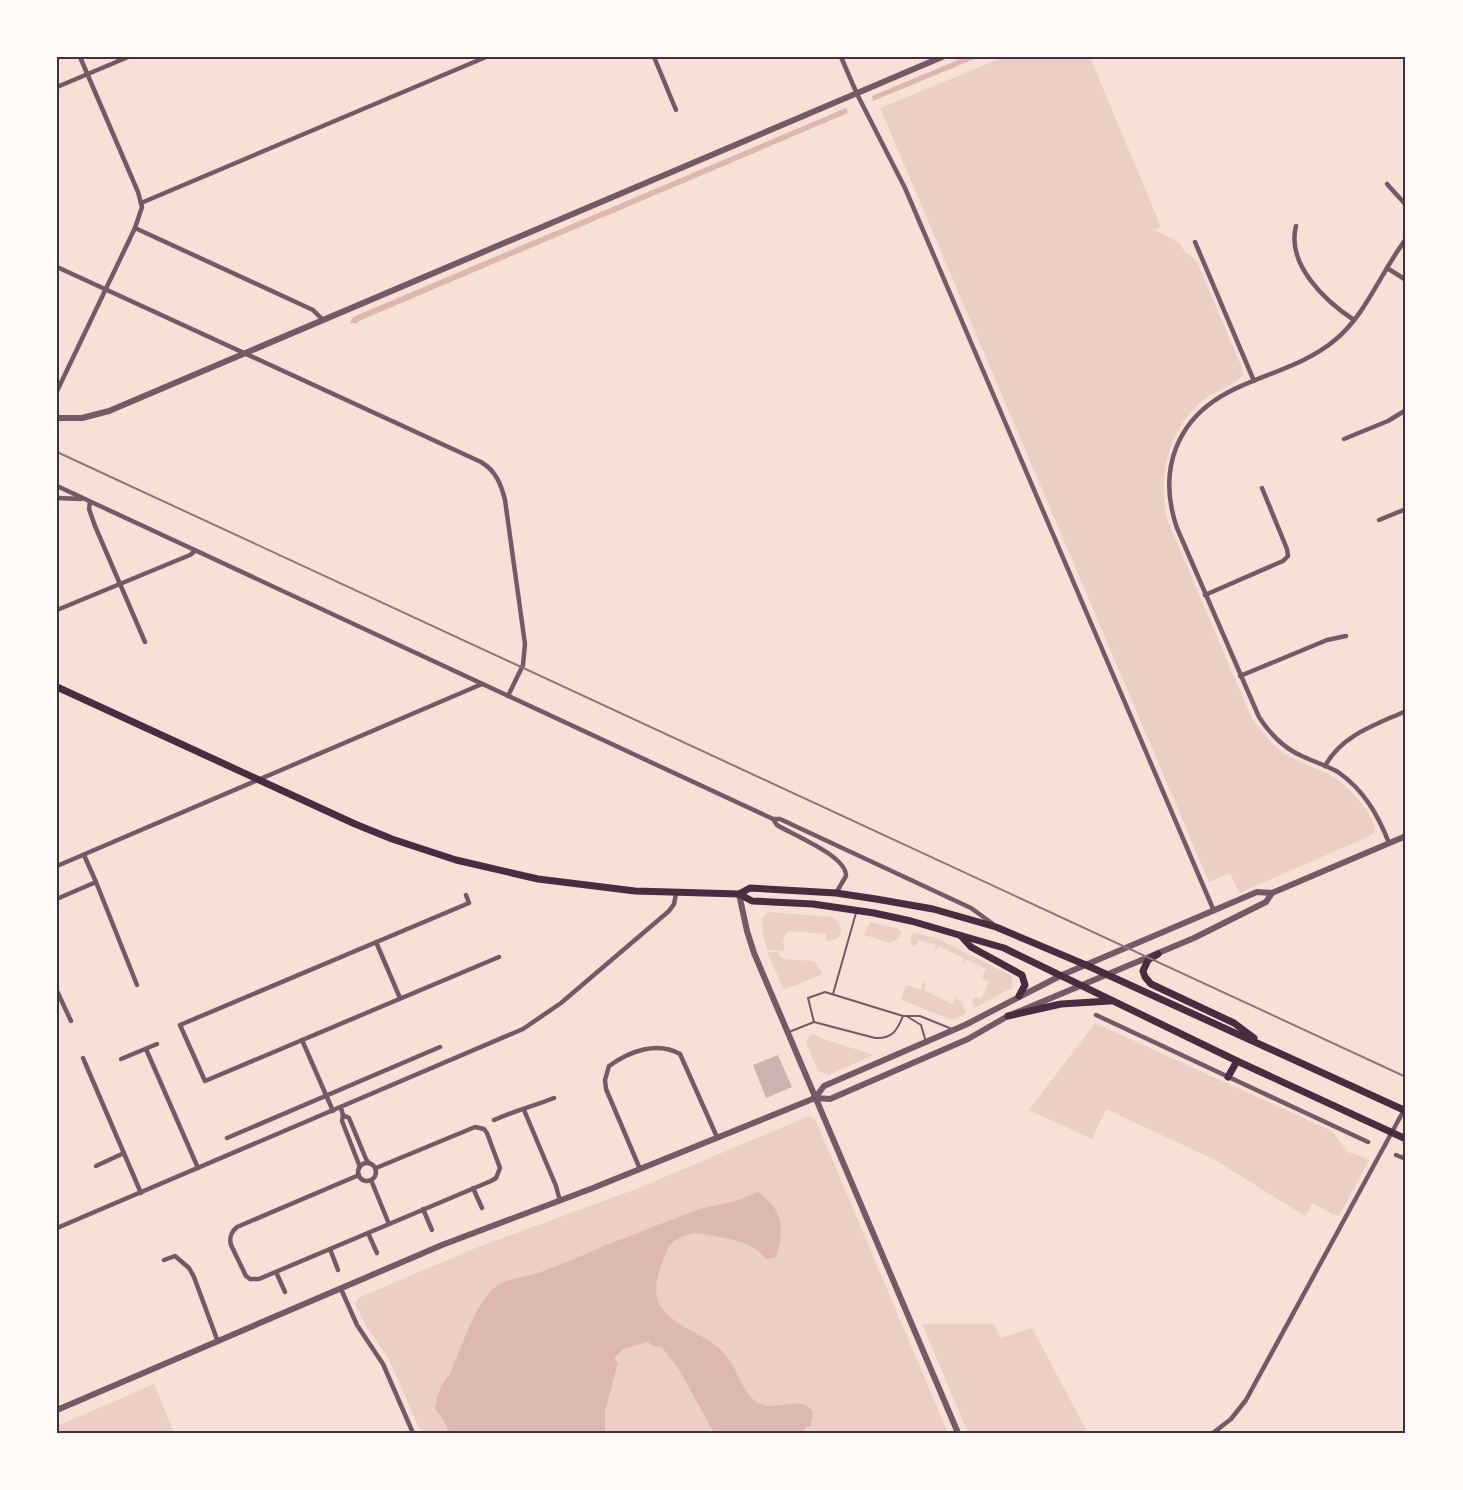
<svg xmlns="http://www.w3.org/2000/svg" width="1463" height="1490" font-family="'Space Grotesk',sans-serif">
<rect width="100%" height="100%" fill="#f7e1d7"/>
<!-- green -->
<g fill="#ebcfc5">
<path d="M1004 57H1090L1161 227 1155 230 1180 243 1184 251 1193 258 1198 264 1242 368 1243 375C1235 385 1218 390 1207 397 1169 426 1157 474 1167 519L1252 719C1262 732 1271 744 1284 753 1296 761 1309 765 1322 771 1340 779 1356 794 1367 811 1371 817 1376 824 1375 832L1370 836 1239 893 1230 873 1209 882 880 108Z"/>
<path d="M768 912 832 917C846 925 844 942 826 941V934L787 931 783 942 785 951 767 950 763 933 762 918Z"/>
<path d="M870 922 897 928 901 932 899 938 890 943 864 935Z"/>
<path d="M913 932 939 939 1012 976V988L974 1008 972 1002 973 998 976 997 981 999 989 982 982 977 986 969 966 959 962 964 963 958 939 946 935 951 936 945 918 940 916 946H913L910 941Z"/>
<path d="M767 952H779L780 957 784 959 814 961 823 974 784 990Z"/>
<path d="M923 982 926 984 924 990 952 1004 955 998 961 1002 966 1013 956 1019H950L901 1000 906 985 921 989Z"/>
<path d="M1095 1023 1332 1131 1348 1152 1366 1158 1368 1162 1339 1216 1335 1214 1333 1215 1313 1203 1305 1216 1215 1160 1106 1109 1092 1139 1029 1110Z"/>
<path d="M814 1034 824 1039 874 1055 828 1075 818 1071 806 1043 809 1036Z"/>
<path d="M809 1116 816 1121 948 1433H421L389 1359 367 1328 355 1304 358 1298 478 1247 636 1189Z"/>
<path d="M922 1324H994L1001 1338 1032 1328 1088 1433H968Z"/>
<path d="M154 1384 174 1433H57V1426Z"/>
</g>
<!-- water -->
<g fill="#dcb8b0">
<path d="M965 57H979L873 101 872 96Z"/>
<path d="M846 108 848 113 359 321 356 324 355 323H350L353 317Z"/>
<path d="M758 1192C783 1209 785 1229 776 1257L767 1259C761 1254 756 1248 749 1245 739 1240 706 1234 695 1233 689 1233 675 1239 671 1244 665 1250 663 1262 660 1269 656 1280 654 1295 660 1305 675 1329 706 1333 725 1354 738 1369 743 1398 763 1405 778 1410 805 1394 813 1413L810 1427H806L802 1433H714L680 1371 662 1347 653 1346 648 1342 623 1349 614 1358 618 1363 605 1411V1433L449 1432 443 1419 435 1409C437 1395 440 1385 450 1374 462 1347 471 1314 490 1292 502 1278 524 1278 541 1272 562 1264 584 1255 604 1246L699 1209 736 1201Z"/>
</g>
<!-- building -->
<path fill="#ccb4b1" d="M778 1055 792 1087 766 1098 753 1065Z"/>
<g fill="none" stroke-linecap="round" stroke-linejoin="round">
<!-- service -->
<g stroke="#755966" stroke-width="2">
<path d="M833 994 856 913"/>
<path d="M908 1017 921 1025 926 1042"/>
<path d="M814 1022 808 998 825 992 903 1016H920L952 1029"/>
<path d="M789 1032 814 1022 875 1038C892 1039 897 1031 903 1016"/>
</g>
<!-- minor -->
<g stroke="#755966" stroke-width="4.5">
<path d="M654 57 676 110"/>
<path d="M841 57 857 94 905 188 1214 911"/>
<path d="M57 87 128 57"/>
<path d="M1387 184 1406 205"/>
<path d="M141 203 486 57"/>
<path d="M1296 226C1286 264 1325 301 1354 320"/>
<path d="M135 228 313 310 322 319"/>
<path d="M1195 242 1254 381"/>
<path d="M57 267 481 462C496 471 501 484 505 500L525 644 523 665 508 696"/>
<path d="M1387 268 1406 280"/>
<path d="M57 391 135 228 142 207 138 192 80 57"/>
<path d="M1344 439 1388 421 1406 410"/>
<path d="M57 486 773 819H780L971 908 993 924"/>
<path d="M57 498 81 499"/>
<path d="M90 502 89 509 95 526 145 642"/>
<path d="M1379 520 1406 509"/>
<path d="M1205 595 1283 561 1288 556 1287 549 1262 488"/>
<path d="M57 610 190 555 195 551"/>
<path d="M1240 676 1327 640 1346 636"/>
<path d="M1325 766C1342 735 1375 725 1406 711"/>
<path d="M773 819 777 825C793 835 847 856 846 876L836 893"/>
<path d="M1389 843C1378 815 1364 790 1338 772 1327 766 1315 762 1304 757 1284 749 1270 734 1259 717L1177 528C1168 502 1166 474 1176 448 1204 377 1284 383 1335 340 1366 315 1382 270 1406 239"/>
<path d="M57 866 482 684"/>
<path d="M96 882 137 985"/>
<path d="M466 895 469 903 180 1025 205 1081 499 957"/>
<path d="M59 898 96 882 84 855"/>
<path d="M376 942 400 998"/>
<path d="M57 991 71 1021"/>
<path d="M1096 1015 1368 1142"/>
<path d="M302 1040 333 1111"/>
<path d="M146 1049 198 1168"/>
<path d="M83 1058 141 1193"/>
<path d="M121 1059 157 1044"/>
<path d="M341 1108 343 1115 342 1121 360 1167"/>
<path d="M524 1110 556 1186 560 1201"/>
<path d="M343 1115 349 1118 366 1159 369 1163"/>
<path d="M494 1120C514 1111 534 1106 554 1098"/>
<path d="M227 1138 440 1047"/>
<path d="M1396 1155 1406 1159"/>
<circle cx="367" cy="1172" r="9"/>
<path d="M96 1166 124 1153"/>
<path d="M640 1169 606 1089 605 1080 609 1066C630 1051 657 1041 680 1054L717 1137"/>
<path d="M359 1175 237 1227C231 1232 229 1237 231 1245L246 1276 250 1279H259L491 1181 496 1178 500 1168 487 1133 484 1129 475 1127 376 1168"/>
<path d="M371 1180 389 1224"/>
<path d="M473 1188 482 1208"/>
<path d="M423 1209 432 1230"/>
<path d="M57 1228 523 1029 561 1003 669 911 674 904 676 894"/>
<path d="M368 1233 377 1253"/>
<path d="M330 1249 338 1270"/>
<path d="M164 1260 175 1256 189 1268 194 1277 218 1342"/>
<path d="M276 1272 285 1292"/>
<path d="M341 1289 357 1325 383 1364 413 1433"/>
<path d="M1213 1433 1231 1419 1246 1400 1404 1110"/>
</g>
<!-- tertiary -->
<g stroke="#755966" stroke-width="6">
<path d="M57 418H82L109 411 942 57"/>
<path d="M739 894 747 931 754 953 958 1433"/>
<path d="M815 1098 824 1086 965 1025 1062 975 1257 892 1272 893 1406 836"/>
<path d="M57 1410 442 1245 593 1188 815 1098 830 1099 968 1039 1008 1016 1194 938 1266 902 1272 893"/>
</g>
<!-- secondary -->
<g stroke="#4a2c40" stroke-width="7">
<path d="M57 687 355 824 392 839 456 860 538 879 635 891 739 894 752 901 813 904 874 913 911 921 1004 948 1237 1061 1406 1139"/>
<path d="M739 894 750 888 836 893 876 899 933 909 996 927 1086 965 1406 1111"/>
<path d="M961 936 971 947 1022 975 1025 985 1019 996"/>
<path d="M1158 954 1148 960 1143 971 1145 977 1151 984 1234 1023 1254 1038"/>
<path d="M1008 1016 1061 1004 1110 1001"/>
<path d="M1228 1077 1237 1061"/>
</g>
<!-- rail -->
<path stroke="#8f747c" stroke-width="2" d="M57 452 1406 1077"/>
</g>
<!-- border -->
<rect width="1463" height="1490" fill="none" stroke="#fffaf5" stroke-width="117"/>
<rect x="58" y="58" width="1346" height="1374" fill="none" stroke="#4a2c40" stroke-width="2"/>
</svg>
